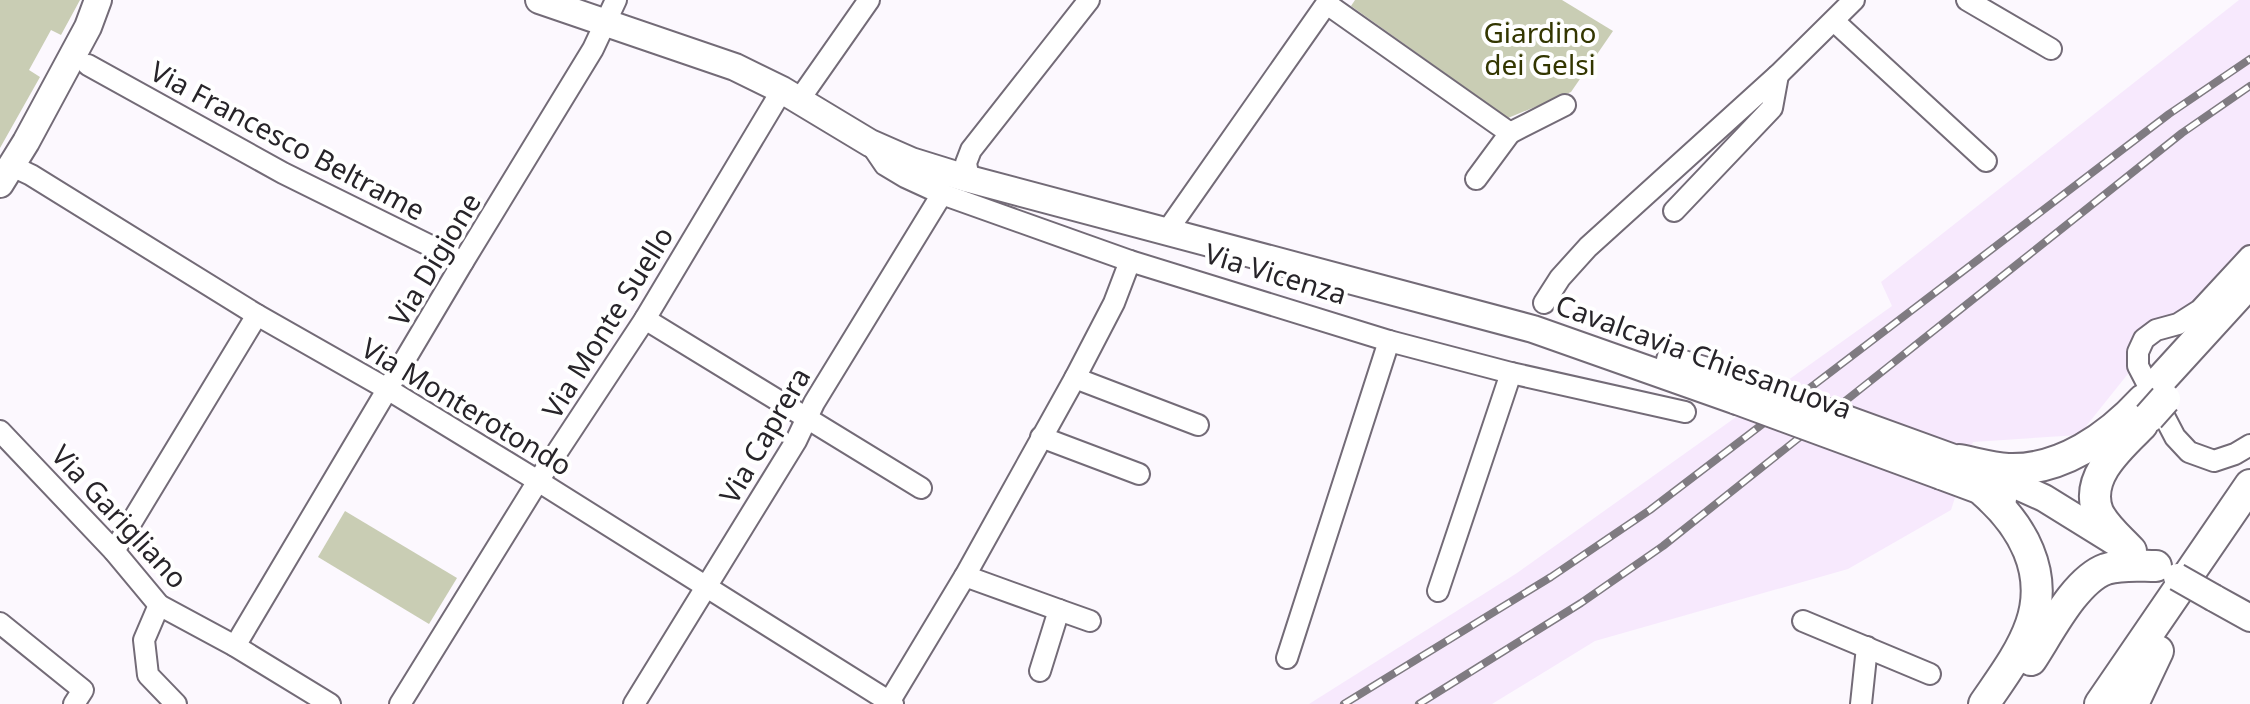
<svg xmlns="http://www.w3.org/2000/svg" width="2250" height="704" font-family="'Noto Sans',sans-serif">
<rect width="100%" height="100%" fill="#fcf8fe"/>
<!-- built -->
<path fill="#f7e9fd" d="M2239 0H2250V265L2155 340 2079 435 1973 442 1951 510 1848 569 1595 641 1492 704H1309L1517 573 1892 306 1881 282Z"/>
<!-- green -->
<g fill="#c9cdb4">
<path d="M0 0H80L61 35 51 30 29 70 40 77 0 148Z"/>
<path d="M1355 0H1562L1613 31 1571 92 1508 118 1351 6Z"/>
<path d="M345 511 457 578 429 624 318 557Z"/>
</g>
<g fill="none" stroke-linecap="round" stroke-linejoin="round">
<defs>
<g id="minor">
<path d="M1967 0 2051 49"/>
<path d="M1327 4 1510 133 1565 105"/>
<path d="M1834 21 1986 161"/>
<path d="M88 65 283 173 463 262"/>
<path d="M799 100 869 0"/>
<path d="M870 143 885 165 905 177 942 194 1130 261 1389 341 1511 373 1685 412"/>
<path d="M12 166 31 175 257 315 389 390 538 481 893 704"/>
<path d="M969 179 966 163 971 150 1089 0"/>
<path d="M1476 179 1510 133"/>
<path d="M1674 211 1772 108 1778 75"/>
<path d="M1167 231 1329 0"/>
<path d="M2250 256 2200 310 2178 324 2156 330 2144 339 2138 352V366L2175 437 2189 452 2214 461 2235 454 2250 445"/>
<path d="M1544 303 1560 278 1588 247 1778 75 1854 0"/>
<path d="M645 319 921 488"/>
<path d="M1075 378 1198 425"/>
<path d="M0 431 114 551 159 605 235 646 330 704"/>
<path d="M1041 437 1139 474"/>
<path d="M114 551 257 315"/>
<path d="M965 576 1059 610 1040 671"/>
<path d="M1438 591 1511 373"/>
<path d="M159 605 144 640 148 675 176 704"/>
<path d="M1059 610 1090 621"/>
<path d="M1803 621 1930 674"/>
<path d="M0 623 83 690 74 704"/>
<path d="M235 646 463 262 593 49 616 0"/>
<path d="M1287 658 1389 341"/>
<path d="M400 704 538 481 645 319 782 90"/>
<path d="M634 704 796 441 814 403 942 194"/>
<path d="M888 704 965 576 1075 378 1114 303 1130 261"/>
<path d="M1861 704 1867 647"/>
</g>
<g id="major">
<path d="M539 0 735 67 782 90 870 143 911 161 969 179 1533 329 1737 401"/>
<path d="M0 184 26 142 88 27 98 0"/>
<path d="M1670 360 1747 383"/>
<path d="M1984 471 2044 498 2115 542"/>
<path d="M1941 476 2003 499"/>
<path d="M2214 598 2250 618"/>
</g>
<g id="highway">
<path d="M2156 385 2250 282"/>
<path d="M1959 460C1975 463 1992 468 2008 469 2061 471 2109 437 2143 400"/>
<path d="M2131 551C2120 539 2105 527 2098 512 2084 477 2121 446 2142 425"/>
<path d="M2031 660C2049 633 2075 580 2106 569 2122 564 2140 566 2156 566"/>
<path d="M1984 704C2001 679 2021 653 2031 624 2049 572 2022 525 1984 492"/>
<path d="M2100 704 2250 485"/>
<path d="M2133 704 2158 651"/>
</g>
</defs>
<!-- minor casing -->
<use href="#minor" stroke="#736b77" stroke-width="24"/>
<!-- major casing -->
<use href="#major" stroke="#736b77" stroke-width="30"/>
<!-- highway casing -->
<use href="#highway" stroke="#736b77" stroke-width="34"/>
<!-- minor -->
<use href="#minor" stroke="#fff" stroke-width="20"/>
<!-- major -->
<use href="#major" stroke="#fff" stroke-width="26"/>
<!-- highway -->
<use href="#highway" stroke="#fff" stroke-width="30"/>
<defs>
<g id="rail">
<path d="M1344 704 1551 577 1650 510 2169 114 2250 59"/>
<path d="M1419 704 1581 603 1663 546 2182 133 2250 86"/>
</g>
</defs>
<!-- rail casing -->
<use href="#rail" stroke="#7f7b81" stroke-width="8"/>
<!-- rail -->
<use href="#rail" stroke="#fff" stroke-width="5" stroke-dasharray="15" stroke-linecap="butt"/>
<defs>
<g id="major-bridge">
<path d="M1747 383 1951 457"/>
<path d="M1737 401 1941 476"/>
<path d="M2177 577 2214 598"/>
</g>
<path id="highway-bridge" d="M2149 417 2165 399"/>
</defs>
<!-- major-bridge casing -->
<use href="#major-bridge" stroke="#736b77" stroke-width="30" stroke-linecap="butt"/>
<!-- highway-bridge casing -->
<use href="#highway-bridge" stroke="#736b77" stroke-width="34" stroke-linecap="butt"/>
<!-- major-bridge -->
<use href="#major-bridge" stroke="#fff" stroke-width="26"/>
<!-- highway-bridge -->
<use href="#highway-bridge" stroke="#fff" stroke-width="30"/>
</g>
<g text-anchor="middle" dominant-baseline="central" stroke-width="8" stroke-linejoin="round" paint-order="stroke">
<!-- park labels -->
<g font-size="28" fill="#333600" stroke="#fff">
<text x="1540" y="32">Giardino<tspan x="1540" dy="32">dei Gelsi</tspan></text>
</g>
<!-- street labels -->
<g font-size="28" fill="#272429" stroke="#fff">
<text transform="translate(288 140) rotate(28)">Via Francesco Beltrame</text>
<text transform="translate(434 259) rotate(-59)">Via Digione</text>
<text transform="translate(1276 273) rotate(17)">Via Vicenza</text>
<text transform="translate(607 322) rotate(-58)">Via Monte Suello</text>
<text transform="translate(1704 356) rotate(20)">Cavalcavia Chiesanuova</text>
<text transform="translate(467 406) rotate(31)">Via Monterotondo</text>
<text transform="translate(764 435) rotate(-60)">Via Caprera</text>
<text transform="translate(120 516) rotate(47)">Via Garigliano</text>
</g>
</g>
</svg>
